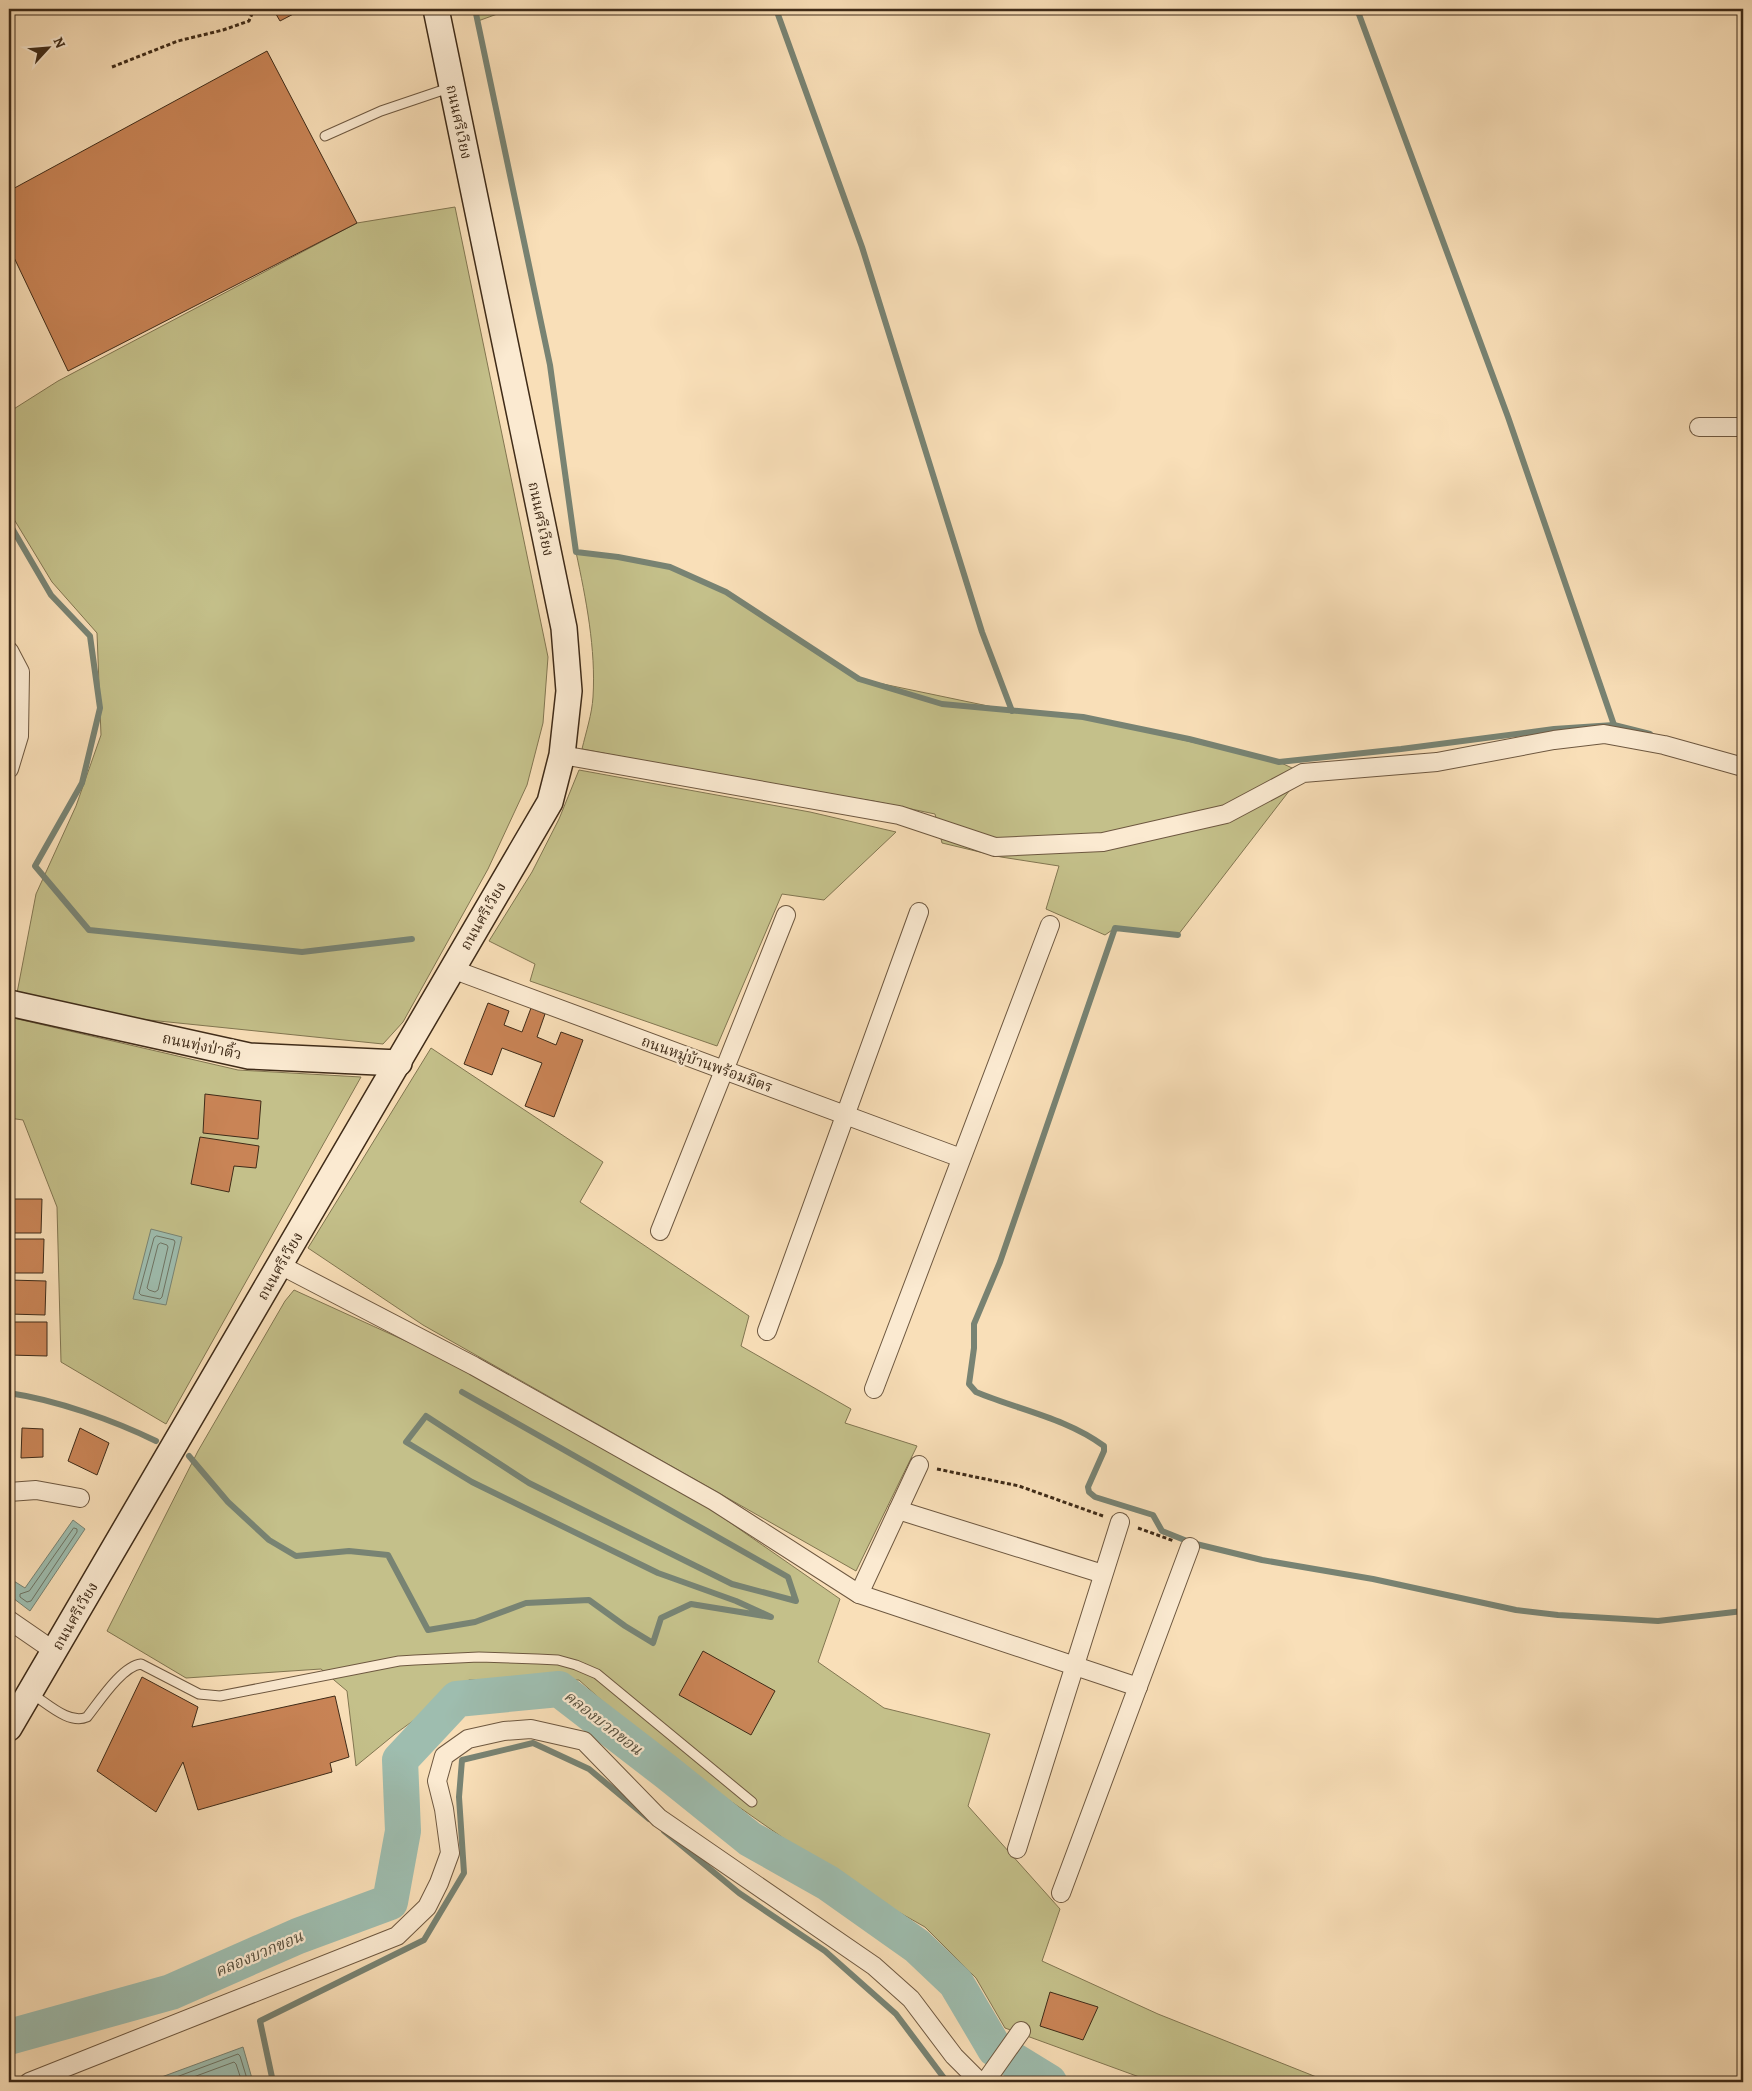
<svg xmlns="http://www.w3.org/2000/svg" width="1752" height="2091" font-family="Alegreya,'Noto Serif Thai',serif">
<rect width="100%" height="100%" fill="#f9dfb8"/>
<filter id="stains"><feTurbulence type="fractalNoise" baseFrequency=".004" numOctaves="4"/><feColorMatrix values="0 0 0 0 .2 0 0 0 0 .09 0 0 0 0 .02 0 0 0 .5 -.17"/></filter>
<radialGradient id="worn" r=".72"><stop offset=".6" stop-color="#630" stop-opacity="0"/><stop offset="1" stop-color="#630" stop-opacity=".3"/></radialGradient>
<!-- green -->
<g fill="#c4c08a" stroke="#827651">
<path d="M475 9H511L478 21Z"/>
<path d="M455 207 548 657 543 723 527 785 488 869 403 1022 383 1044 110 1016 17 993 36 894 76 806 101 735 97 633 52 582 9 511V412L58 381 357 223Z"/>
<path d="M576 552 670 567 726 592 859 679 1012 711 1083 717 1279 762 1303 773 1178 935 1115 928 1105 935 1046 909 1059 866 1001 857 942 843 935 814 873 801 785 788 582 749C586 732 592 714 593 697 596 649 586 599 576 552Z"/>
<path d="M579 770 810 812 896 832 824 900 782 894 717 1046 530 981 535 964 489 941 532 872 559 819Z"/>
<path d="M9 1017 238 1070 361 1077 166 1424 61 1362 57 1207 23 1120 9 1118Z"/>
<path d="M431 1048 603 1162 580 1202 749 1316 741 1346 851 1409 845 1423 917 1446 856 1571 423 1325 308 1248Z"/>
<path d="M294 1290 500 1384 663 1476 840 1599 818 1662 884 1708 990 1734 968 1806 1060 1909 1042 1961 1158 2014 1329 2082H1153L1005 2028 976 1978 925 1927 849 1884 656 1749 579 1680H469L395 1734 356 1766 347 1691 321 1669 186 1678 107 1631 198 1451 285 1301Z"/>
</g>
<!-- water -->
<g fill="#9ebdaf" stroke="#788373">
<path d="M151 1229 182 1237 166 1305 133 1299Z"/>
<path d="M73 1520 85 1529 30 1611 9 1595V1578L25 1588Z"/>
<path d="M243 2047 253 2082H245L244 2080 235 2082H148Z"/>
</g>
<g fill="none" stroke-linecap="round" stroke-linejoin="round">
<!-- shore -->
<g stroke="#6e7464" stroke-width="1">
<path d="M157 1236 174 1240 175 1242 162 1297 160 1299 141 1295 139 1293 154 1238Z"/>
<path d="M161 1243 167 1245 168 1247 158 1290 155 1292 149 1290 147 1288 158 1245Z"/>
<path d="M74 1528 77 1529V1532L31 1601 27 1602 20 1597V1594L29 1591Z"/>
<path d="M163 2082 238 2054 240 2056 248 2082"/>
<path d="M180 2082 234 2062 236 2064 242 2082"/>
</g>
<!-- stream -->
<g stroke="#788373" stroke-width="6">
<path d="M475 9 550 365 576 552 618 557 670 567 726 592 859 679 942 704 1083 717 1189 739 1279 762 1401 749 1554 729 1614 725 1650 734"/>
<path d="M776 9 862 247 982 632 1012 711"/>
<path d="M1357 9 1508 417 1614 725"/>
<path d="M9 523 51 595 90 636 100 708 82 783 35 866 89 930 302 952 412 939"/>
<path d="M1178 935 1115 928 1000 1262 974 1324V1348L969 1384 976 1392C1019 1410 1066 1418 1104 1446V1451L1088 1487 1089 1492 1095 1497 1153 1515 1162 1531 1192 1543 1262 1560 1373 1579 1516 1610 1558 1615 1658 1621 1743 1611"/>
<path d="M9 1393C56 1400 113 1420 156 1441"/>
<path d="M189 1456 228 1502 269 1540 296 1556 349 1551 388 1555 428 1630 475 1622 526 1603 589 1600 625 1626 653 1643 661 1618 691 1604 771 1617 736 1601 658 1573 472 1482 406 1442 426 1416 529 1483 732 1584 796 1601 788 1577 462 1392"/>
<path d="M664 1831 739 1893 825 1951 896 2014 947 2082"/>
<path d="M273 2082 260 2021 424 1940 464 1873 459 1797 462 1760 533 1743 589 1769 649 1819"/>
</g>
<!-- river -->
<path stroke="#9ebdaf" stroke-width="36" d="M9 2037 171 1992 298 1936 390 1902 403 1831 400 1760 457 1699 559 1689 668 1773 750 1839 828 1883 917 1946 956 1983 995 2049 1049 2082"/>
</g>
<!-- building -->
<g fill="#c98456" stroke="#3f2b18">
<path d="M273 9H303L280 21Z"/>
<path d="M267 51 357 223 68 371 9 247V191Z"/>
<path d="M488 1003 509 1011 504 1025 522 1032 531 1008 545 1014 537 1037 556 1045 561 1032 583 1040 554 1117 525 1106 542 1063 502 1048 492 1075 464 1064Z"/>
<path d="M205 1094 261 1101 258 1139 203 1133Z"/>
<path d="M200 1137 259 1146 256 1168 234 1166 229 1192 191 1184Z"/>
<path d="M9 1199H42L41 1233H9Z"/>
<path d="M9 1239H44L43 1273H9Z"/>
<path d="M9 1280 46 1281 45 1315 9 1314Z"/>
<path d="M9 1322H47V1356L9 1355Z"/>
<path d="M22 1428 43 1429V1457L21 1458Z"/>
<path d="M80 1428 109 1443 97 1475 68 1461Z"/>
<path d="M703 1651 775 1691 751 1735 679 1695Z"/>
<path d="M142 1677 198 1707 192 1727 335 1696 349 1757 330 1763 332 1772 198 1810 183 1762 156 1812 97 1771Z"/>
<path d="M1050 1992 1098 2007 1083 2040 1040 2026Z"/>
</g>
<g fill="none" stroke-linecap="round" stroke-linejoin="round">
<defs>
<g id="lane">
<path d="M325 136 381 111 449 88"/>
<path d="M32 1694C47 1703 69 1725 87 1717 99 1702 122 1666 141 1664L199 1694 220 1696 399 1661 415 1660 479 1657 537 1659 558 1660 576 1665 597 1674 752 1802"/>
</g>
<g id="street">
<path d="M1699 427H1743"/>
<path d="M9 651 20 672 19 736 9 769"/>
<path d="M562 755 899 815 995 847 1103 842 1226 814 1303 773 1437 762 1554 740 1604 734 1664 745 1743 767"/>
<path d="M452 969 961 1158"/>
<path d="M660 1231 786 915"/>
<path d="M280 1265 474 1366 714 1501 859 1594 1138 1687"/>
<path d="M767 1331 919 912"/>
<path d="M874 1389 1050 925"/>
<path d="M9 1492 36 1490 80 1498"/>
<path d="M898 1510 1103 1574"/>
<path d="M859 1594 919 1465"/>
<path d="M9 1620 54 1651"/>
<path d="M1017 1849 1120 1522"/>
<path d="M1061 1893 1190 1547"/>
<path d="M29 2082 397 1936 427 1907 439 1883 450 1853 444 1809 437 1781 444 1756 468 1739 504 1731 531 1729 584 1741 659 1818 874 1966 911 1999 954 2056 980 2082"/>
<path d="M985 2082 1021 2031"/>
</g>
<g id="secondary">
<path d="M9 1003 249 1056 399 1063"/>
<path d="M9 1728 550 802 562 755 569 691 564 628 436 9"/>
</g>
</defs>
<!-- lane casing -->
<use href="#lane" stroke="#6e5840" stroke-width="11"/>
<!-- street casing -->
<use href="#street" stroke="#6e5840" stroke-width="20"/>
<!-- secondary casing -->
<use href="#secondary" stroke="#3f2b18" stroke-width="28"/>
<!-- path -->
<g stroke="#3f2b18" stroke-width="3" stroke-dasharray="4 2.5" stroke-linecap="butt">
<path d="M112 67 178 41 223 30 249 21 254 9"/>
<path d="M937 1469 1019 1486 1103 1516"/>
<path d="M1138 1528 1174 1541"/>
</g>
<!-- lane -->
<use href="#lane" stroke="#fbead1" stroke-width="9"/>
<!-- street -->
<use href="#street" stroke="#fbead1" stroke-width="18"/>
<!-- secondary -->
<use href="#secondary" stroke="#fbead1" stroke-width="25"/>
</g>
<g text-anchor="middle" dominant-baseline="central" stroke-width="4.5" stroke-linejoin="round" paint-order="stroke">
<!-- street labels -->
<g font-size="15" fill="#3f2b18" stroke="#fbead1">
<text transform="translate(459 122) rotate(78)">ถนนศรีเวียง</text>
<text transform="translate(541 519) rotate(78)">ถนนศรีเวียง</text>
<text transform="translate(483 916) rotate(-60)">ถนนศรีเวียง</text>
<text transform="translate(202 1046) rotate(12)">ถนนทุ่งป่าติ้ว</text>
<text transform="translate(707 1064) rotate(20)">ถนนหมู่บ้านพร้อมมิตร</text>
<text transform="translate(280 1266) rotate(-60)">ถนนศรีเวียง</text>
<text transform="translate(75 1616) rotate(-60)">ถนนศรีเวียง</text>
</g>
<!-- water labels -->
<g font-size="16" font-style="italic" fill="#57503e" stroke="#fbead1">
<text transform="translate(603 1723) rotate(38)">คลองบวกขอน</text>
<text transform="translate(259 1954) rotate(-23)">คลองบวกขอน</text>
</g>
</g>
<!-- margin -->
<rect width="1752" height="2091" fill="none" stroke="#f9dfb8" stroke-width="30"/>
<rect x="10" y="10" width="1732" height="2071" fill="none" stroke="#3f2b18" stroke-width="2.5"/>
<rect x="15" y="15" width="1722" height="2061" fill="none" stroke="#3f2b18"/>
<!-- north arrow -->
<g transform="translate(48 48) rotate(64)" stroke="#fbead1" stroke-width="4" paint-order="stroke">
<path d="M0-4L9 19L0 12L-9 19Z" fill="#3f2b18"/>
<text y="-8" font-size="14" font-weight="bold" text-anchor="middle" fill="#3f2b18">N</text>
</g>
<rect width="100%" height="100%" filter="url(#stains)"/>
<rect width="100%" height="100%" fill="url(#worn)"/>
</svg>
